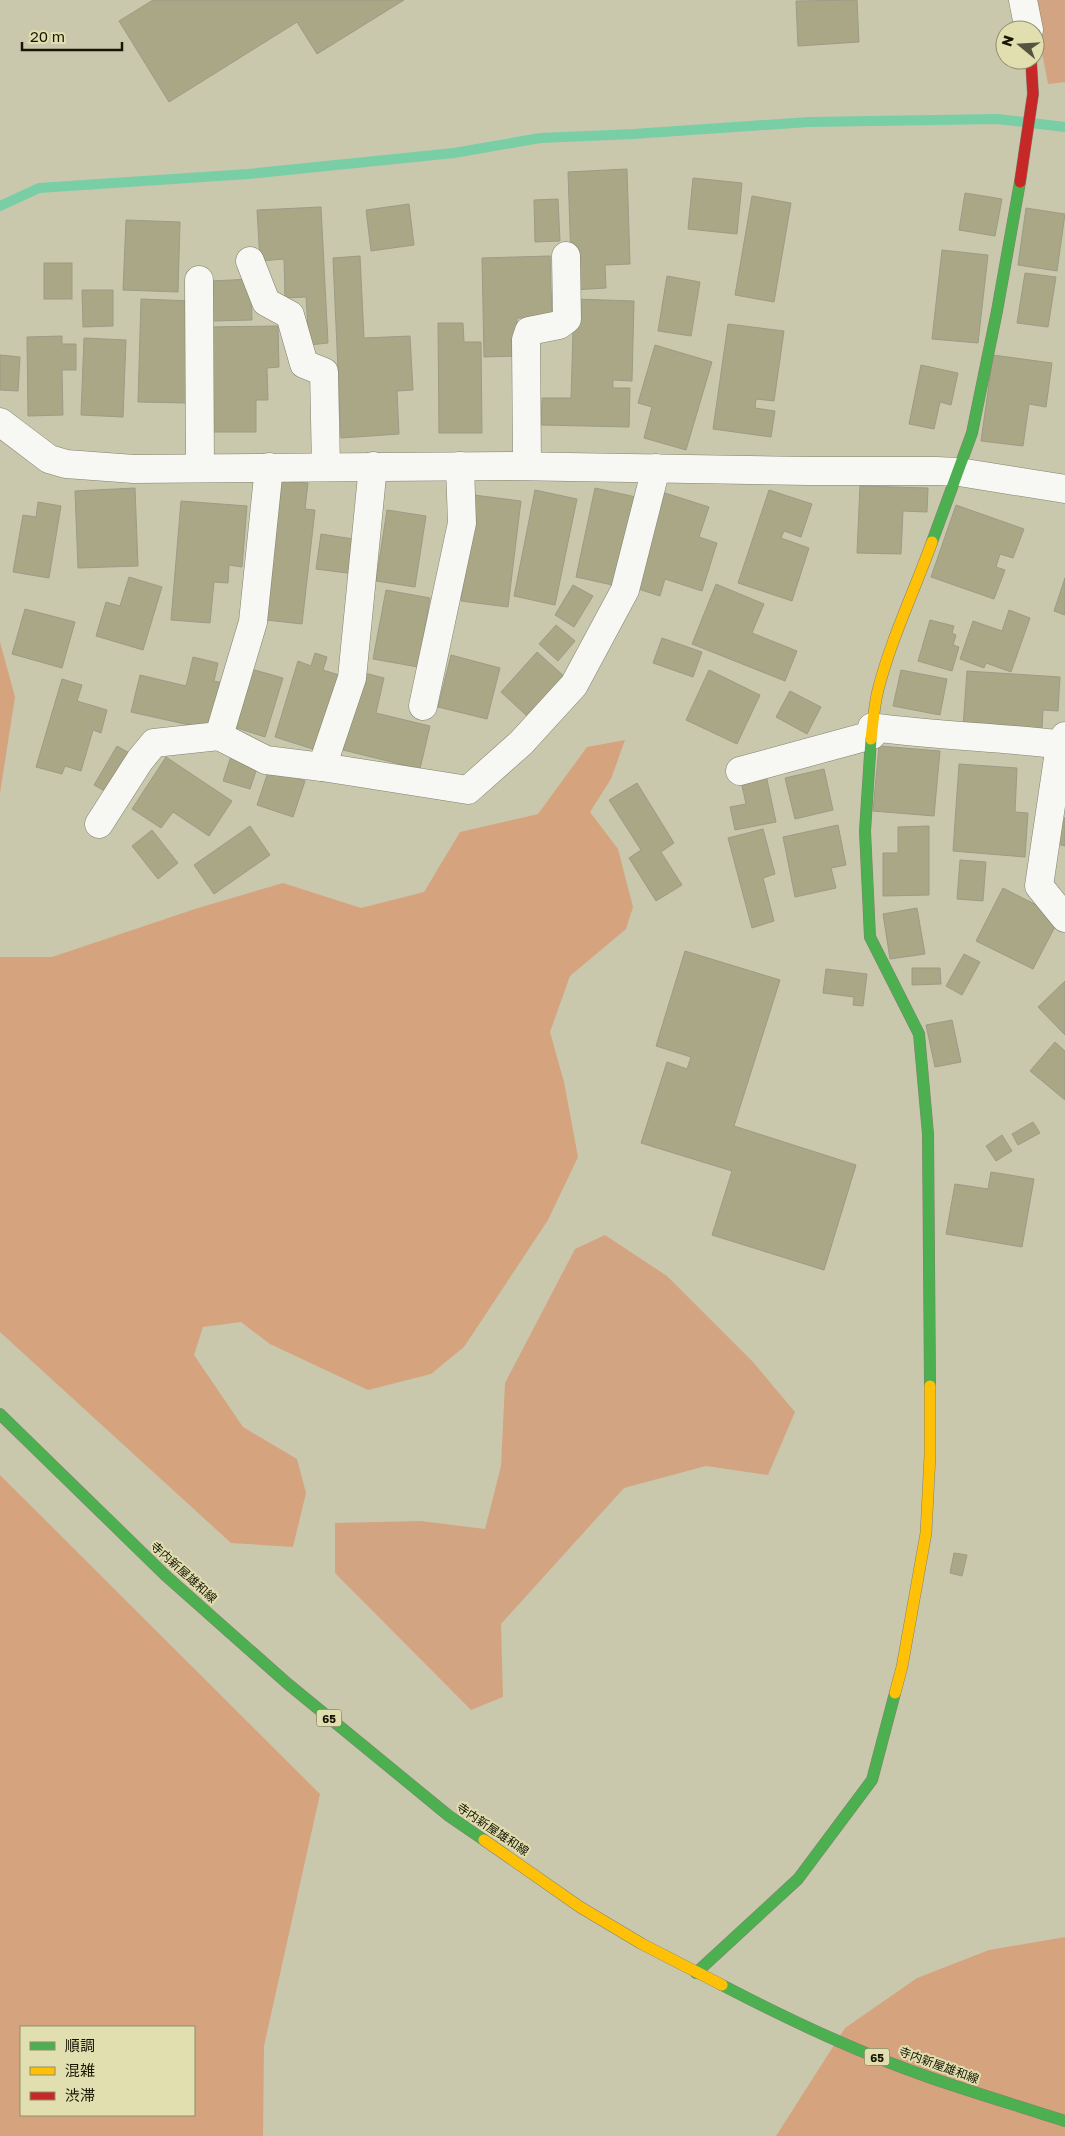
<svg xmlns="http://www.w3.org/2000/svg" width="1065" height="2136" font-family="'Golos Text','Noto Sans JP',sans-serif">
<rect width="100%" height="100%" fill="#c9c8ad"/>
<!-- green -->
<g fill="#d3a482">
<path d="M1032 0H1065V82L1048 84Z"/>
<path d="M605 1235 667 1276 753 1362 795 1412 768 1475 706 1466 624 1488 501 1624 503 1697 471 1710 335 1573V1523L421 1521 485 1529 501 1466 505 1383 575 1249Z"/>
</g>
<!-- forest -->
<g fill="#d6a37f" fill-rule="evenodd">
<path d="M0 642 15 697 0 793Z"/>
<path d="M625 740 611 779 590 812 618 849 633 907 626 929 570 976 550 1032 564 1082 578 1157 548 1220 464 1347 431 1374 368 1390 270 1344 241 1322 203 1327 194 1355 243 1427 297 1459 306 1493 293 1547 231 1543 0 1332V957H52L198 908 283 883 361 908 424 892 460 832 538 814 587 747Z"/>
<path d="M0 1475 320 1794 264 2046 263 2136H0ZM194 2027V2115H21V2027Z"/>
<path d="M1065 1937V2136H776L845 2028 917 1978 989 1950Z"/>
</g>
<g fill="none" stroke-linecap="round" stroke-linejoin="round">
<!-- stream -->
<path stroke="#79cea5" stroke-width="10" d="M0 206 39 188 248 174 454 153 540 138 633 134 809 122 998 119 1065 127"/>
</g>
<!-- building -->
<g fill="#a9a786" stroke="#9c9b86">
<path d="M153 0H404L317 54 297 22 169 102 119 21Z"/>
<path d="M857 0 859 42 798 46 796 1Z"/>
<path d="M627 169 630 264 605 265 606 288 572 290 568 172Z"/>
<path d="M693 178 742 183 737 234 688 229Z"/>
<path d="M965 193 1002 199 995 236 959 230Z"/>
<path d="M752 196 791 203 774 302 735 295Z"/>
<path d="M558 199 560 241 535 242 534 200Z"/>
<path d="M409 204 414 245 371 251 366 210Z"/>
<path d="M321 207 328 343 309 345 306 297 285 298 284 259 260 261 257 210Z"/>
<path d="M1026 208 1065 214 1057 271 1018 265Z"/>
<path d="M126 220 180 222 178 292 123 290Z"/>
<path d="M942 250 988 255 978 343 932 339Z"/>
<path d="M360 256 364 338 410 336 413 390 397 391 399 434 341 438 333 258Z"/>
<path d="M550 256 552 317 517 318V356L484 357 482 258Z"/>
<rect x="44" y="263" width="28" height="36"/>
<path d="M1025 273 1056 277 1048 327 1017 323Z"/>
<path d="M667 276 700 282 691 336 658 331Z"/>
<path d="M251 279 252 320 212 321 211 281Z"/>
<path d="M82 290H113V326L83 327Z"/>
<path d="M141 299 192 301 189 403 138 402Z"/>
<path d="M574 299 634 301 632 381 613 380V388H630L629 427 541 425 542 398H571Z"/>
<path d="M438 323H463L464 342H481L482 433H439Z"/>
<path d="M728 324 784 331 774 401 756 399 755 408 775 411 771 437 713 429Z"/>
<path d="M278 326 279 367 267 368 268 400H256V432H209L208 327Z"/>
<path d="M62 336V344H76V370H62L63 415 28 416 27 337Z"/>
<path d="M84 338 126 340 123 417 81 415Z"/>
<path d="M655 345 712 362 686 450 644 438 652 407 638 403Z"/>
<path d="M0 355 20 357 18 391 0 390Z"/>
<path d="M993 355 1052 363 1046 407 1029 404 1023 446 981 441Z"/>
<path d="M921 365 958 373 951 405 940 402 934 429 909 424Z"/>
<path d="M282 481 308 483 305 509 315 510 302 624 266 620Z"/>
<path d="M860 486 928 488 927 512 903 511 901 554 857 553Z"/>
<path d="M135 488 138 566 78 568 75 491Z"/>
<path d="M595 488 636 497 617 586 576 577Z"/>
<path d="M535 490 577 499 555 605 514 596Z"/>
<path d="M769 490 812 504 801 537 784 531 781 538 809 548 792 601 738 583Z"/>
<path d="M665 493 709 507 699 537 717 543 702 591 665 579 660 596 635 588Z"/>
<path d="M474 495 521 501 508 607 461 601Z"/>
<path d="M181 501 247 506 242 567 229 565 228 583 214 582 210 623 171 620Z"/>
<path d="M38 502 61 506 49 578 13 572 23 515 36 517Z"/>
<path d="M956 505 1024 529 1013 558 1000 554 996 567 1005 570 994 599 931 577Z"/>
<path d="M387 510 426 516 415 587 376 581Z"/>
<path d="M321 534 360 540 355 574 316 569Z"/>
<path d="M129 577 162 587 143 650 96 636 106 602 120 606Z"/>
<path d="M1065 578V615L1054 611Z"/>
<path d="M716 584 764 604 752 633 797 651 785 681 692 644Z"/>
<path d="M573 585 593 596 574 627 555 615Z"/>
<path d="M386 590 430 598 418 667 373 659Z"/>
<path d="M25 609 75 622 62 668 12 654Z"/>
<path d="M1009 610 1030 618 1011 672 986 663 984 668 960 659 973 621 1002 631Z"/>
<path d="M930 620 954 626 952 633 956 635 953 645 959 647 952 671 918 661Z"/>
<path d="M556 625 575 641 558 661 539 644Z"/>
<path d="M662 638 702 652 693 677 653 663Z"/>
<path d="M537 652 565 677 528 717 501 692Z"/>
<path d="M315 653 327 657 323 670 342 676 319 751 275 737 298 661 311 666Z"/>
<path d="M451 655 500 668 487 719 438 707Z"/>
<path d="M193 657 218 663 214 681 227 684 216 731 131 712 140 675 186 686Z"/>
<path d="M251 669 283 678 265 737 234 727Z"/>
<path d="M709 670 760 695 737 744 686 720Z"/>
<path d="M901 670 947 679 940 715 893 706Z"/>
<path d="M967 671 1060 677 1058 711 1043 710 1042 731 963 727Z"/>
<path d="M361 672 384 678 376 713 430 726 420 769 343 750Z"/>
<path d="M62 679 82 685 77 701 107 710 101 733 93 730 81 771 65 766 62 774 36 767Z"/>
<path d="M790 691 821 707 807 734 776 717Z"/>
<path d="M117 746 133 755 110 794 94 785Z"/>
<path d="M879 746 940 751 934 816 873 811Z"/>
<path d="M231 756 258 765 250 789 223 781Z"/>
<path d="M166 757 232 801 209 836 173 812 161 828 132 809Z"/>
<path d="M959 764 1017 768 1015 812 1028 813 1025 857 953 851Z"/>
<path d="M269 769 305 781 293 817 257 805Z"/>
<path d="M824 769 833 810 795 819 785 778Z"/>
<path d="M766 775 776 822 735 830 730 807 746 804 741 781Z"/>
<path d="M637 783 674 843 661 852 682 885 656 901 629 858 641 850 609 800Z"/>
<path d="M1065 817V846L1057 844Z"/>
<path d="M838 825 846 865 831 868 836 888 795 897 783 837Z"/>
<path d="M250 826 270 855 214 894 194 865Z"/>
<path d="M929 826V895L883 896V853H898V827Z"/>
<path d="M763 829 775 874 763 878 774 921 752 928 728 838Z"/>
<path d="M152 830 178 863 158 879 132 846Z"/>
<path d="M960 860 986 862 983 901 957 899Z"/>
<path d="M1003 888 1060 917 1033 969 976 941Z"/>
<path d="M917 908 925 954 890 959 883 914Z"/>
<path d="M685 951 780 980 734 1126 856 1165 824 1270 712 1235 732 1171 641 1143 667 1062 687 1069 691 1057 656 1046Z"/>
<path d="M964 954 980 962 962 995 946 986Z"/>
<path d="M912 968H940L941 984 912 985Z"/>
<path d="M826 969 867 974 863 1006 853 1005 854 997 823 993Z"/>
<path d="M1065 981V1035L1038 1007Z"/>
<path d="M952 1020 961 1062 935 1067 926 1025Z"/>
<path d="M1055 1042 1065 1051V1100L1030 1071Z"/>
<path d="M1033 1122 1040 1133 1018 1145 1012 1134Z"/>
<path d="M1002 1135 1012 1151 996 1161 986 1146Z"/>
<path d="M991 1172 1034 1179 1022 1247 946 1234 955 1184 988 1189Z"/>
<path d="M954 1553 967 1555 962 1576 950 1573Z"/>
</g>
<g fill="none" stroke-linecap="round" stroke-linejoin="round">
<defs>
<g id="street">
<path d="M1023 0 1029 30"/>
<path d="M250 261 266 302 290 315 304 364 324 372 326 466"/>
<path d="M199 280 200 468"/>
<path d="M0 422 49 459 66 464 134 469 509 466 809 471H936L959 472 1065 489"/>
<path d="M527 466 526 340 529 331 559 325 567 319 566 256"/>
<path d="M423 706 462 523 460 466"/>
<path d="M872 727C936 736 1001 737 1065 745"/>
<path d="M219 736 266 760 322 767 352 678 373 466"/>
<path d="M1065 736 1060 745 1039 886 1065 918"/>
<path d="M322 767 468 790 521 743 574 685 625 590 656 468"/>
<path d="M740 771 872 735"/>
<path d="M99 824 140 760 154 743 219 736 253 622 269 467"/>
</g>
<g id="fast">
<path d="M932 542 972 433 997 311 1020 182"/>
<path d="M871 739 865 831 870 937 919 1034 928 1134 930 1386"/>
<path d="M0 1414 165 1575 288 1684 449 1816 484 1840"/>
<path d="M696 1973 798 1879 872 1780 895 1693"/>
<path d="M722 1985C791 2021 861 2054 934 2079 978 2094 1022 2107 1065 2121"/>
</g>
<g id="slow">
<path d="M871 739C873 723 874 706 878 690 891 639 914 592 932 542"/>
<path d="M895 1693 902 1667 926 1533 930 1455V1386"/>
<path d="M484 1840 580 1907 642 1944 722 1985"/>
</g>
<path id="jam" d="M1020 182 1033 94 1031 60"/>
</defs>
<!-- street casing -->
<use href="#street" stroke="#82816d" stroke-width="29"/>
<!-- fast casing -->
<use href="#fast" stroke="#82816d" stroke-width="12"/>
<!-- slow casing -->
<use href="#slow" stroke="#82816d" stroke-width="12"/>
<!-- jam casing -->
<use href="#jam" stroke="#82816d" stroke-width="12"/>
<!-- street -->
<use href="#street" stroke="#f7f7f3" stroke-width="28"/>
<!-- fast -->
<use href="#fast" stroke="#4caf50" stroke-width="11"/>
<!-- slow -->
<use href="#slow" stroke="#ffc107" stroke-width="11"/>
<!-- jam -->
<use href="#jam" stroke="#c62828" stroke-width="11"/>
</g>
<g text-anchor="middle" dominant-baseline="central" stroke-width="4" stroke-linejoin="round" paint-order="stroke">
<!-- shield labels -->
<g fill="#e1dfaf" stroke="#545237" stroke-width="1">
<rect x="316.5" y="1709.5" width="25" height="17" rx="4"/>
<rect x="864.5" y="2048.5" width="25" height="17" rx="4"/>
</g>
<g font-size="11" font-weight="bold" fill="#171504">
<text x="329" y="1718">65</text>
<text x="877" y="2057">65</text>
</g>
<!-- street labels -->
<g font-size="12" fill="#171504" stroke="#e1dfaf">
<text transform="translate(184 1572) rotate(42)">寺内新屋雄和線</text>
<text transform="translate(493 1829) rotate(34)">寺内新屋雄和線</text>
<text transform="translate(939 2065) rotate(20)">寺内新屋雄和線</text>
</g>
</g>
<!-- legend -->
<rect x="20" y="2026" width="175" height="90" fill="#e1dfaf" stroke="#908e6b"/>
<rect x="30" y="2042" width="25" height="8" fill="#4caf50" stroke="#908e6b"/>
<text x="65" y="2051" font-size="15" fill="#171504">順調</text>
<rect x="30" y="2067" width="25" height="8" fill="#ffc107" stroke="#908e6b"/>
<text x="65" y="2076" font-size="15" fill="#171504">混雑</text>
<rect x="30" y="2092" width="25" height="8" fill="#c62828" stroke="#908e6b"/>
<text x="65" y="2101" font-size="15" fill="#171504">渋滞</text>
<!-- north arrow -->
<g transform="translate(1020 45) rotate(288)"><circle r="24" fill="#e1dfaf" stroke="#908e6b"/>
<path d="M0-4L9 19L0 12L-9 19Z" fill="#55543f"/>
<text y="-8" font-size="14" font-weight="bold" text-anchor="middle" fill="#171504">N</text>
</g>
<!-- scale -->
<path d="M22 42v8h100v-8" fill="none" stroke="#171504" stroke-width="2.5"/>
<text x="30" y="42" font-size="15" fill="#171504" stroke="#e1dfaf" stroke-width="4" paint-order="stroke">20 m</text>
</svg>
